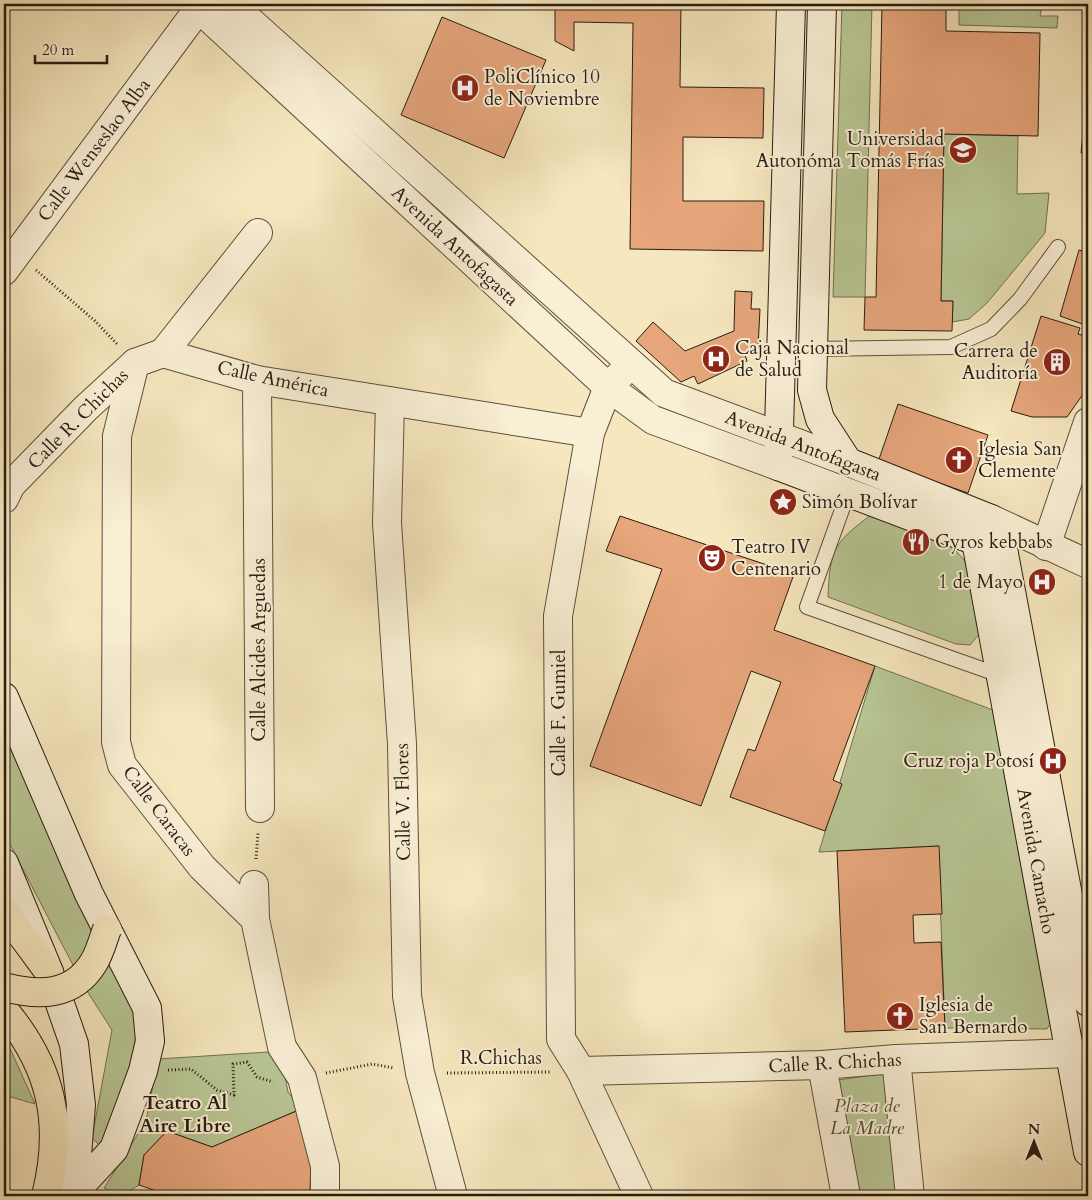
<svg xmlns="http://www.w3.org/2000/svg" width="1092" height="1200" font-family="Cardo,serif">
<rect width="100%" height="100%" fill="#f6e7be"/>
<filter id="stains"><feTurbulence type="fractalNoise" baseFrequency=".004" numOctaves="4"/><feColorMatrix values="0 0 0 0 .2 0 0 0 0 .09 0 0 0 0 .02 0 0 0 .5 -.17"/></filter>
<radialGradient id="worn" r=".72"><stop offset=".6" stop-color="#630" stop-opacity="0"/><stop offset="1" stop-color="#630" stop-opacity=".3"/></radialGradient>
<!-- green -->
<g fill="#b8c694" stroke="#707153">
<path d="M842 4H872L865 297H833Z"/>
<path d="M959 4H1043L1040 16H1058L1057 28 959 25Z"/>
<path d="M944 134 1018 136 1017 194 1049 193 1045 233 987 303 969 319 952 322 953 301H941Z"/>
<path d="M872 514 949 543 965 561 980 633 970 645 956 644 828 597C830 548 834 543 872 514Z"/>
<path d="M875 666 993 710 1054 1017 1047 1029 945 1028 938 846 819 852Z"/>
<path d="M4 735 96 929 87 951 74 967 4 833Z"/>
<path d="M108 953 137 1007V1028L130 1074 101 1147 92 1138 112 1030 85 988Z"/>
<path d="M4 1035 35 1104 4 1095Z"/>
<path d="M268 1052 284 1071 288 1092 301 1109 212 1147 167 1131 144 1155 139 1185 121 1196 104 1188 146 1121 158 1059Z"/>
<path d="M886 1073 900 1196H855L838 1080Z"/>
</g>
<!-- building -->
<g fill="#e7a67c" stroke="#281c12">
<path d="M555 4H681L680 87 764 88 763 138 683 137V201H764L763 251 630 249 633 23 574 22V51L555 41Z"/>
<path d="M882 4H946V31L1040 33 1038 136 944 134 941 301H953L952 331 864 330 865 297H876Z"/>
<path d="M442 17 546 60 504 158 401 115Z"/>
<path d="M1088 83V154L1081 153Z"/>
<path d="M1079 250 1088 253V326L1060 316Z"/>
<path d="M735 291 752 292 751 309H760L758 348 745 355 747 361 698 384 694 376 681 382 636 341 653 322 685 351 734 331Z"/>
<path d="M1041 316 1080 328 1078 334 1088 337V387L1067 417H1032L1011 411Z"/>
<path d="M898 404 988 435 968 493 878 462Z"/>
<path d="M620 516 794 574 774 630 875 666 833 780 842 784 825 831 730 797 748 749 755 751 781 682 751 671 701 806 590 766 662 569 606 551Z"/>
<path d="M939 846 942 914 913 915 914 943 941 942 945 1028 845 1032 837 851Z"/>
<path d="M301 1109 311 1153 310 1196H171L139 1185 144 1155 167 1131 212 1147Z"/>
</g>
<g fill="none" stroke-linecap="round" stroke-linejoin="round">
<defs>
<g id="service">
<path d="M812 349 951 347 991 329 1020 299 1058 247"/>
<path d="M848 493 807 607 1002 676"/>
</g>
<g id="minor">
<path d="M4 271 202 4"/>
<path d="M163 353 258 233"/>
<path d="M135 363 117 436 116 742 122 765 202 867 255 919 282 1047 302 1078 325 1166V1196"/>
<path d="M631 364 608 387 590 433 558 616 561 1039 581 1071 639 1196"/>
<path d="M257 380 260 808"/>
<path d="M390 402 387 523 402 744 407 996 420 1073 453 1196"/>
<path d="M4 499 11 485 86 408 135 363 163 353 257 380 590 433"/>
<path d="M991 519 1088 564"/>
<path d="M1046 546 1088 422"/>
<path d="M254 885 255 919"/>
<path d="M896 1059 910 1196"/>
<path d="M822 1065 846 1196"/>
<path d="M581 1071 822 1065 896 1059 1071 1053 1088 1055"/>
</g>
<g id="tertiary">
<path d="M194 4 608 387 653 420 778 466"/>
<path d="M231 4 664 393 848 462"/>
</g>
<g id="secondary">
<path d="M791 4 778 466 976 541 1004 554"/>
<path d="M822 4 812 390 820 419 848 462 991 519 1004 554 1088 1002"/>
<path d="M976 541 1088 1152"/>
<path d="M4 697 89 894 147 1008 150 1041 143 1071 114 1149 71 1196"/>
<path d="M4 863 49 972 74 1044 81 1105 74 1193"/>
</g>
<g id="primary">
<path d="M4 911 49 972"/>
<path d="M4 1010C52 1067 64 1124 46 1196"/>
</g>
</defs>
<!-- service casing -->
<use href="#service" stroke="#5c4f3d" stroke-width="16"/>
<!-- minor casing -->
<use href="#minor" stroke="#5c4f3d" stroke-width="30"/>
<!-- tertiary casing -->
<use href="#tertiary" stroke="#5c4f3d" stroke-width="30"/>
<!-- secondary casing -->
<use href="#secondary" stroke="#281c12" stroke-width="30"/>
<!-- primary casing -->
<use href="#primary" stroke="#281c12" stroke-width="30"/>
<!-- path -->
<g stroke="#281c12" stroke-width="3" stroke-dasharray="1 2.5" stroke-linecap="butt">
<path d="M36 270 95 321 118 345"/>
<path d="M256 859 258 833"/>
<path d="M168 1070 191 1069 217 1090 234 1095 233 1064 247 1062 257 1077 273 1082"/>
<path d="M326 1073 372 1064 394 1068"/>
<path d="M447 1073 551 1072"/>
</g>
<!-- service -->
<use href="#service" stroke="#f9efd5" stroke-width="14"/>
<!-- minor -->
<use href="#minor" stroke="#f9efd5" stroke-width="28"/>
<!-- tertiary -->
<use href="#tertiary" stroke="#f9efd5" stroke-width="28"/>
<!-- secondary -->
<use href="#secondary" stroke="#f9efd5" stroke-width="28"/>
<!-- primary -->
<use href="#primary" stroke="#f6e7be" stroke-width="28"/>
<defs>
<path id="primary-bridge" d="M4 987C38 996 73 997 94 962 100 952 103 940 107 929"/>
</defs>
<!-- primary-bridge casing -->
<use href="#primary-bridge" stroke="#281c12" stroke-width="30" stroke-linecap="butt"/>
<!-- primary-bridge -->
<use href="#primary-bridge" stroke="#f6e7be" stroke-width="28"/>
</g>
<!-- icons -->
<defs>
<symbol id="hospital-disc" viewBox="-11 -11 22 22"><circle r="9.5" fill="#8f2418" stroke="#f9efd5"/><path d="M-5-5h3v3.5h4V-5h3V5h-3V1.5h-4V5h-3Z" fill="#fff"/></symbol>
<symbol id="university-disc" viewBox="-11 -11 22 22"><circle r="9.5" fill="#8f2418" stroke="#f9efd5"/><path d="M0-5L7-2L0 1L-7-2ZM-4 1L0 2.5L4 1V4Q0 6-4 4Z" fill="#fff"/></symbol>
<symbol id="building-disc" viewBox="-11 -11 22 22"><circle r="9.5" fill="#8f2418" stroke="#f9efd5"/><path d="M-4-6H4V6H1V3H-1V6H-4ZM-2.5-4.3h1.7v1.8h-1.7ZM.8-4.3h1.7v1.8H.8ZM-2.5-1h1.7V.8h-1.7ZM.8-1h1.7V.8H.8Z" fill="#fff"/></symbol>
<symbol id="church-disc" viewBox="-11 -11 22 22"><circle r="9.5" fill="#8f2418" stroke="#f9efd5"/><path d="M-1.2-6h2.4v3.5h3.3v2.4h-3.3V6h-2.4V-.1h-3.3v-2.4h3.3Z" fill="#fff"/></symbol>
<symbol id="sight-disc" viewBox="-11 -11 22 22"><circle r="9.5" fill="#8f2418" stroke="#f9efd5"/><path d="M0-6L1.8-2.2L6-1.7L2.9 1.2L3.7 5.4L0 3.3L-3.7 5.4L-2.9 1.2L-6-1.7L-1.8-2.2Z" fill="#fff"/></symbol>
<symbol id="restaurant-disc" viewBox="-11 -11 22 22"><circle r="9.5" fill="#8f2418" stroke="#f9efd5"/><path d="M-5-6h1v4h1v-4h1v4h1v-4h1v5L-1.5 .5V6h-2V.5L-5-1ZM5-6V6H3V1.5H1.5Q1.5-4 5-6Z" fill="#fff"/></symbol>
<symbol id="theatre-disc" viewBox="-11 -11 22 22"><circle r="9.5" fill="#8f2418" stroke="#f9efd5"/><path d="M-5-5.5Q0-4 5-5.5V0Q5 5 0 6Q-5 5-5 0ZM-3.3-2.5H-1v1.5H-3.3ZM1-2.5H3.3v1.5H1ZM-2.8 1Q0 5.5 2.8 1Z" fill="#fff"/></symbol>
</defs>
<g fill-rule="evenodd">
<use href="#hospital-disc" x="449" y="72" width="32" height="32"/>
<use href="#university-disc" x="947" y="134" width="32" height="32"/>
<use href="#hospital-disc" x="700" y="343" width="32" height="32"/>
<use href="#building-disc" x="1041" y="346" width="32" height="32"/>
<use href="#church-disc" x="943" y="444" width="32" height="32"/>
<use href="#sight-disc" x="767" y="486" width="32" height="32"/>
<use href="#restaurant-disc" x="900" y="526" width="32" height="32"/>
<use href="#theatre-disc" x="696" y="542" width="32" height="32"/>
<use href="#hospital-disc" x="1026" y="566" width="32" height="32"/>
<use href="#hospital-disc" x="1037" y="745" width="32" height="32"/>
<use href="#church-disc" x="884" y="1000" width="32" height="32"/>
</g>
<g text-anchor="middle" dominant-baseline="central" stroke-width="4" stroke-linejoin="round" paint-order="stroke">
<!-- poi labels -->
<g font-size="19" fill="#281c12" stroke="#f9efd5" text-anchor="start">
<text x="484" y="77">PoliClínico 10<tspan x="484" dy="22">de Noviembre</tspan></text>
<text x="944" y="139" text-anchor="end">Universidad<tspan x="944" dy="22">Autonóma Tomás Frías</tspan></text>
<text x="735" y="348">Caja Nacional<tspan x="735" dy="22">de Salud</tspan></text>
<text x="1038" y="351" text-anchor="end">Carrera de<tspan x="1038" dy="22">Auditoría</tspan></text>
<text x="978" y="449">Iglesia San<tspan x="978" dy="22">Clemente</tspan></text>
<text x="802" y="502">Simón Bolívar</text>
<text x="935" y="542">Gyros kebbabs</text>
<text x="731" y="547">Teatro IV<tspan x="731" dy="22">Centenario</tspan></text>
<text x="1023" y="582" text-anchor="end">1 de Mayo</text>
<text x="1034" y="761" text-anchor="end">Cruz roja Potosí</text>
<text x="919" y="1005">Iglesia de<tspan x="919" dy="22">San Bernardo</tspan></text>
</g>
<!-- street labels -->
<g font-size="19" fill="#281c12" stroke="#f9efd5">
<text transform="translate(94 150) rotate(-53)">Calle Wenseslao Alba</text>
<text transform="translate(455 246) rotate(43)">Avenida Antofagasta</text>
<text transform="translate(273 379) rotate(12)">Calle América</text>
<text transform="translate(78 419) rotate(-45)">Calle R. Chichas</text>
<text transform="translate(803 446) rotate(21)">Avenida Antofagasta</text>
<text transform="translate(259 650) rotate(-90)">Calle Alcides Arguedas</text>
<text transform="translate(559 713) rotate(-90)">Calle F. Gumiel</text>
<text transform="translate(403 802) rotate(-91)">Calle V. Flores</text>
<text transform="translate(159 811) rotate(53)">Calle Caracas</text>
<text transform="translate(1036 861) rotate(80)">Avenida Camacho</text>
<text x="501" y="1058">R.Chichas</text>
<text transform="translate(835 1063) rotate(-3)">Calle R. Chichas</text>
</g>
<!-- park labels -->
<g font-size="19" font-style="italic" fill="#534f39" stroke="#f9efd5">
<text x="867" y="1106">Plaza de<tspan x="867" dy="22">La Madre</tspan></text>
</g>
<!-- neighbourhood labels -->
<g font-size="20" font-weight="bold" fill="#281c12" stroke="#f9efd5">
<text x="185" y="1102">Teatro Al<tspan x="185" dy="23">Aire Libre</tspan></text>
</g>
</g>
<!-- margin -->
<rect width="1092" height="1200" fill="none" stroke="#f6e7be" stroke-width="20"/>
<rect x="5" y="5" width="1082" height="1190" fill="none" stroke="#281c12" stroke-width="2.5"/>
<rect x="10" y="10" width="1072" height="1180" fill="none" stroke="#281c12"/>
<!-- north arrow -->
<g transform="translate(1034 1142)" stroke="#f9efd5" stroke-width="4" paint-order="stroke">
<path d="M0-4L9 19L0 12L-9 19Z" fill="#281c12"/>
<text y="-8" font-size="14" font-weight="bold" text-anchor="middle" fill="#281c12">N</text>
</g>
<!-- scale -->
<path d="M35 55v8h72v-8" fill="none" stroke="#281c12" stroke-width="2.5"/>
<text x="42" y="55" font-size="15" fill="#281c12" stroke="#f9efd5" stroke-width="4" paint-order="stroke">20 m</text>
<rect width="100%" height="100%" filter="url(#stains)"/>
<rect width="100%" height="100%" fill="url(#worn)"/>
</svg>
